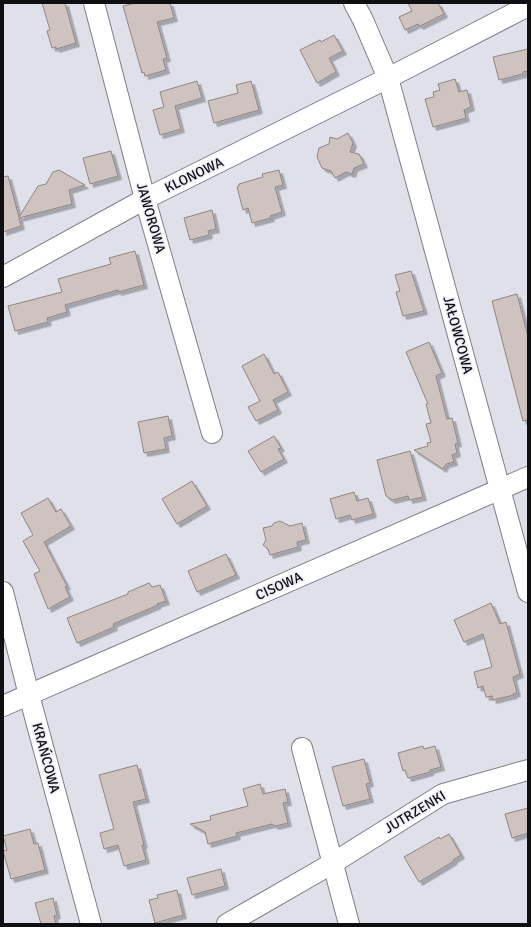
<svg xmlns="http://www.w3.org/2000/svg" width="531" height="927" font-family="Signika,sans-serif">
<defs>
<filter id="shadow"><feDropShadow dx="3.5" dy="3.5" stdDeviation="0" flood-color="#0004"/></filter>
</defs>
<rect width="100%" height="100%" fill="#dfe0ea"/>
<!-- building -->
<g fill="#cfc3c0" stroke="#908582" filter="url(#shadow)">
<path d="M42 3H65L76 43 56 49V47L52 48 47 31 50 30Z"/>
<path d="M135 3H170L174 18 157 22 167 58 163 59 166 70 145 76 144 72 142 73 123 6Z"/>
<path d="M408 3H438L444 14 420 26 418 24 405 30 399 17 412 11Z"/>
<path d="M334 35 343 51 329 58 336 72 317 83 300 50 320 40 321 42Z"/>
<path d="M528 49V71L523 72V74L499 80 493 57Z"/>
<path d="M455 79 459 92 467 90 471 107 464 110 466 118 433 127 425 99 434 97 433 92 440 90 438 84Z"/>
<path d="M197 81 202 98 175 106 181 129 160 135 153 110 164 107 160 92Z"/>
<path d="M251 81 259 110 214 123 208 101 238 93 236 85Z"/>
<path d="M348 133 353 143 350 152 359 154 364 164 354 168 352 174 346 172 335 178 331 171 322 168 317 157 319 148 329 144 330 137 337 139Z"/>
<path d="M111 151 118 176 90 184 83 158Z"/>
<path d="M59 170 85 185 69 190 72 204 19 218 21 226 3 232V177L8 176 19 217 38 186 46 184 53 172Z"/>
<path d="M279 170 283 185 275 187 282 212 270 216 271 218 252 223 248 208 243 210 237 187 239 186V184L263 177 262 174Z"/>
<path d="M212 210 216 229 208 231 209 235 190 240 184 218Z"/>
<path d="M135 251 144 285 118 292V290L65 305 67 312 47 318 48 322 15 331 8 306 62 292 58 279 111 264 109 258Z"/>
<path d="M411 271 424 311 403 316 396 292 400 291 395 275Z"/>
<path d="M517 294 528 337V420L523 421 492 301Z"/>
<path d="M429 342 442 373 436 376 447 419 452 418 458 443 455 444 457 453 452 455 454 462 446 464 443 469 414 450 428 446 427 443 431 442 426 424 431 423 426 404H428L406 352Z"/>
<path d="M264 354 274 374 278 372 288 392 273 400 278 410 256 421 248 407 260 401 242 366Z"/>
<path d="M168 416 172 436 164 438 166 449 144 453 138 422Z"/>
<path d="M274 436 281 448 278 449 284 459 261 472 248 451Z"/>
<path d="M410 451 423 497 409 500 408 496 392 500 386 496 377 460Z"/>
<path d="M192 481 207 506 177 524 162 499Z"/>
<path d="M354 492 357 501 368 498 373 514 352 520 350 515 336 519 330 499Z"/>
<path d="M48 498 56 512 61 509 71 526 44 542 67 586 65 587 70 597 48 609 34 574 40 571 23 541 33 535 21 513Z"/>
<path d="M280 521 290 526 302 523 306 540 297 542 298 547 270 555 268 549 263 545 266 540 263 528 272 526 274 523Z"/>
<path d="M226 554 236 575 197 592 188 571Z"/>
<path d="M149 583 152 587 160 585 166 601 157 604 158 605 113 624 114 627 77 643 67 618 128 594V592Z"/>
<path d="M491 603 500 624 506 622 520 674 513 677 517 693 513 694 514 695 493 700 492 696 486 697 483 686 478 688 474 672 492 667 483 634 464 642 454 620Z"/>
<path d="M423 746 424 749 435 746 441 767 430 770V772L408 778 405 770 403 771 398 753Z"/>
<path d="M364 759 370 783 366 784 370 799 343 806 332 767Z"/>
<path d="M137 765 146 799 133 802 144 845H142L146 860 124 866 118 845 104 849 100 833 114 829 99 775Z"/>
<path d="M260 784 263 794 285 789 288 802 283 803 288 823 275 826 272 824 236 833 237 836 208 844 205 832 190 824 211 820 210 816 248 806 243 789Z"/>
<path d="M528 808V833L512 838 505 814Z"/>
<path d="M30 829 34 844 38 843 45 870 11 879 3 851 7 850 3 836Z"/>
<path d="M449 834 461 855 453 860 454 861 419 882 404 857 439 837 440 839Z"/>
<path d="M221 869 225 886 192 895 187 878Z"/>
<path d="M177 890 183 915 155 923 149 900 158 898 157 895Z"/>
<path d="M53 898 57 915 54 916 56 924H41L35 903Z"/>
</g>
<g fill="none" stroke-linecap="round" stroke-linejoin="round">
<defs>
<g id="minor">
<path d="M94 3 145 199 212 433"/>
<path d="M354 3 363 20 388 78 528 592"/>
<path d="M3 277 145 199 388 78 528 6"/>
<path d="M3 592 29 695 91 924"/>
<path d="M3 706 528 477"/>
<path d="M302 748 349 924"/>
<path d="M227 924 333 863 443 794 528 770"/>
</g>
</defs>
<!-- minor casing -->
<use href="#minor" stroke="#7d7e87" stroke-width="22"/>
<!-- minor -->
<use href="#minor" stroke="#fff" stroke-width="20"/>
</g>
<g text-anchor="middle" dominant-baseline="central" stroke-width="3" stroke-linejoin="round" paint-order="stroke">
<!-- street labels -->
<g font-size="14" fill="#0f0f13" stroke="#ecedf7">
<text transform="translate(194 175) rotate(-26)">KLONOWA</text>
<text transform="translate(151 218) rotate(74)">JAWOROWA</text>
<text transform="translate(458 335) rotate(75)">JAŁOWCOWA</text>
<text transform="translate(279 586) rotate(-24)">CISOWA</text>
<text transform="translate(46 758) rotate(75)">KRAŃCOWA</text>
<text transform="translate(415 812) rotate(-31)">JUTRZENKI</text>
</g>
</g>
<!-- border -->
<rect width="531" height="927" fill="none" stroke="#0f0f13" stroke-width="8"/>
</svg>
